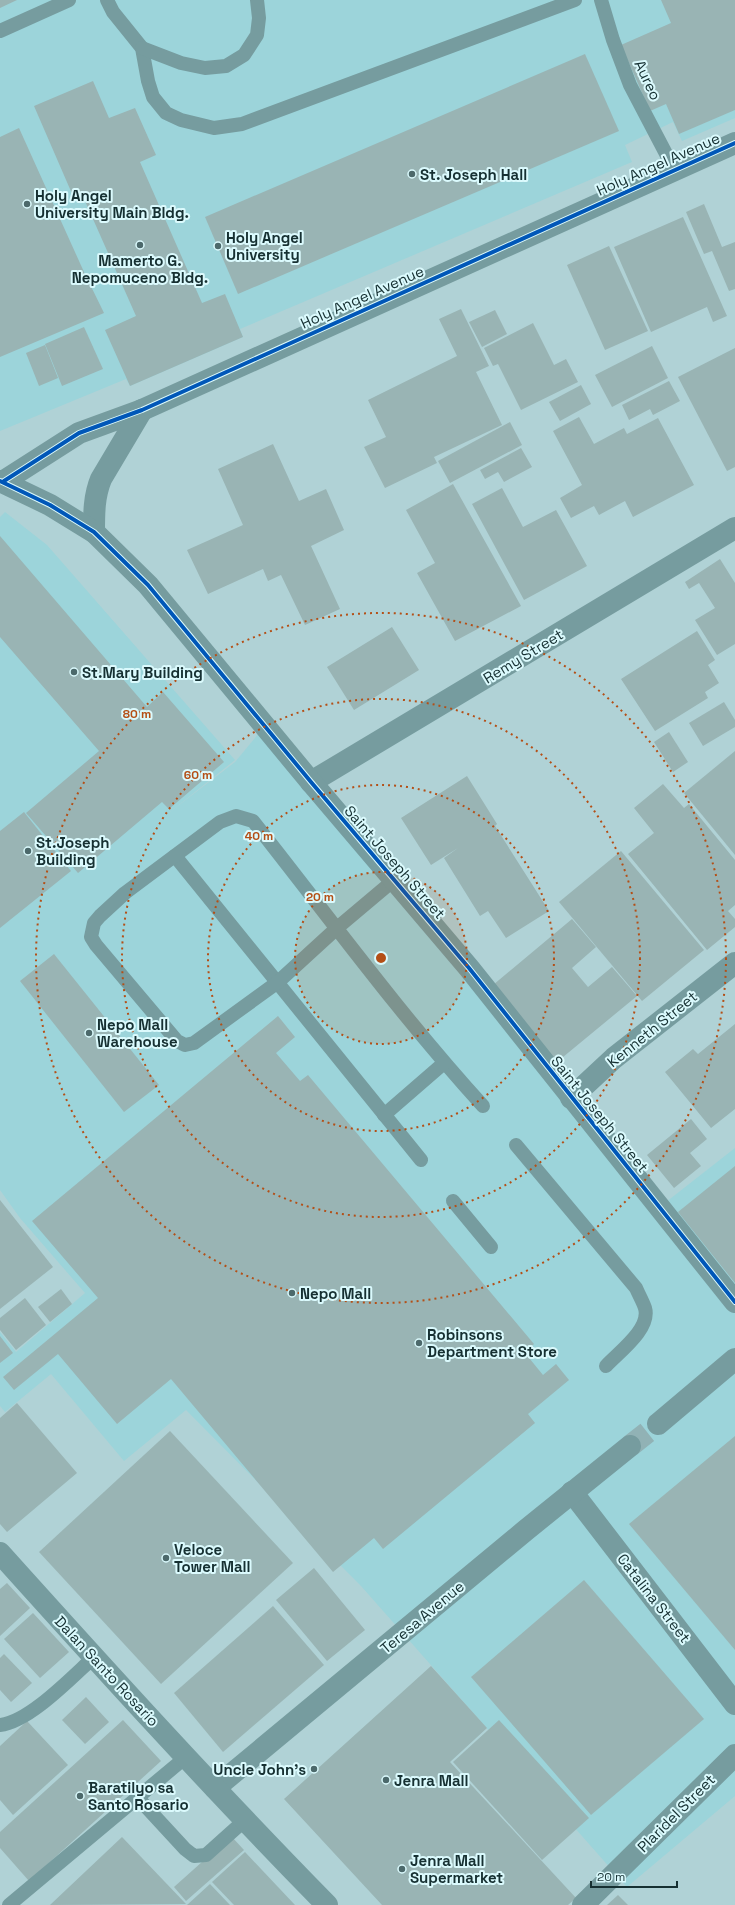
<svg xmlns="http://www.w3.org/2000/svg" width="735" height="1905" font-family="'Space Grotesk',sans-serif">
<rect width="100%" height="100%" fill="#b0d2d6"/>
<!-- built -->
<g fill="#9cd4da">
<path d="M0 0H735V118L682 141 673 122 625 145 632 162 240 329 243 337 130 386 126 379 0 431Z"/>
<path d="M5 512 47 545 235 760 170 812 235 762 259 733 661 1206 735 1148V1796L627 1887 361 1586 186 1410 124 1461 51 1374 5 1412 0 1406V1332L16 1352 85 1293 20 1218 0 1190V517Z"/>
</g>
<!-- building -->
<g fill="#99b4b4">
<path d="M0 0H17L0 8Z"/>
<path d="M661 0H735V110L679 134 666 104 650 111 621 45 671 23Z"/>
<path d="M585 54 619 131 238 294 205 217Z"/>
<path d="M93 81 109 118 135 108 156 155 140 162 202 303 225 294 243 337 130 386 105 330 136 316 81 192 73 196 34 106Z"/>
<path d="M19 128 84 272 104 313 0 357V137Z"/>
<path d="M704 204 722 247 735 242V289L729 291 712 251 704 254 686 212Z"/>
<path d="M683 217 727 316 713 322 707 307 651 332 614 247Z"/>
<path d="M609 246 648 331 605 350 567 265Z"/>
<path d="M461 309 489 366 476 372 502 425 434 457 437 463 385 488 364 447 386 437 368 400 457 356 439 319Z"/>
<path d="M495 310 507 334 482 347 469 322Z"/>
<path d="M533 323 554 365 566 359 578 382 521 410 498 364 493 366 484 348Z"/>
<path d="M84 327 103 369 62 386 45 344Z"/>
<path d="M45 345 58 378 39 386 26 353Z"/>
<path d="M652 346 668 378 612 407 595 375Z"/>
<path d="M735 348V467L727 471 678 377Z"/>
<path d="M669 381 680 401 653 415 650 409 629 420 622 405Z"/>
<path d="M581 385 591 404 560 421 549 402Z"/>
<path d="M579 417 594 444 624 428 627 434 658 418 694 485 633 517 625 501 599 515 594 506 571 518 560 498 582 485 553 431Z"/>
<path d="M510 422 522 445 450 483 438 461Z"/>
<path d="M273 444 299 501 326 489 344 530 311 546 340 609 305 625 281 575 268 581 263 569 208 594 187 550 243 525 218 469Z"/>
<path d="M521 448 532 467 504 482 498 472 485 479 480 470Z"/>
<path d="M453 484 521 606 455 641 417 573 435 563 406 510Z"/>
<path d="M502 488 523 527 556 510 587 566 524 600 472 504Z"/>
<path d="M0 536 147 707 163 692 224 762 169 809 162 802 78 873 26 813 99 751 0 637Z"/>
<path d="M720 559 735 583V644L717 655 695 620 715 608 699 583 689 589 685 582Z"/>
<path d="M392 627 419 670 354 710 327 667Z"/>
<path d="M697 631 715 660 708 665 719 683 705 692 708 698 655 731 621 679Z"/>
<path d="M724 702 735 720V727L703 746 689 723Z"/>
<path d="M669 732 688 762 673 772 654 742Z"/>
<path d="M735 751V855L684 793Z"/>
<path d="M467 776 497 824 495 826 549 911 506 938 488 911 480 916 444 858 458 848 431 865 401 818Z"/>
<path d="M663 784 684 808 689 804 735 860V905L728 911 735 919V927L707 950 628 854 654 833 634 808Z"/>
<path d="M24 812 71 871 0 928V831Z"/>
<path d="M621 851 704 950 642 1001 559 902Z"/>
<path d="M572 919 596 947 572 968 588 987 612 967 637 996 557 1062 493 985Z"/>
<path d="M54 954 159 1085 124 1112 20 981Z"/>
<path d="M278 1016 295 1037 276 1053 300 1081 308 1075 534 1344 525 1353 543 1375 556 1364 569 1380 528 1414 535 1423 383 1549 374 1538 333 1572 171 1379 117 1424 58 1354 14 1390 3 1377 98 1298 32 1221Z"/>
<path d="M735 1024V1109L711 1128 665 1072 693 1049 698 1054Z"/>
<path d="M691 1119 707 1139 690 1153 701 1166 674 1188 647 1155Z"/>
<path d="M735 1166V1283L678 1212Z"/>
<path d="M0 1200 53 1267 0 1309Z"/>
<path d="M61 1289 72 1304 50 1322 38 1307Z"/>
<path d="M25 1298 46 1325 16 1350 0 1330V1318Z"/>
<path d="M0 1336 13 1353 0 1363Z"/>
<path d="M17 1403 77 1473 7 1532 0 1524V1418Z"/>
<path d="M170 1431 293 1563 161 1684 39 1552Z"/>
<path d="M735 1436V1650L629 1524Z"/>
<path d="M314 1568 365 1630 327 1661 276 1600Z"/>
<path d="M584 1580 704 1719 591 1815 471 1677Z"/>
<path d="M7 1583 30 1608 0 1636V1589Z"/>
<path d="M273 1606 324 1665 223 1752 174 1693Z"/>
<path d="M33 1613 69 1652 40 1678 4 1639Z"/>
<path d="M4 1654 32 1683 11 1702 0 1690V1658Z"/>
<path d="M431 1666 487 1728 450 1762 576 1898 568 1905H382L284 1799Z"/>
<path d="M86 1697 109 1722 85 1744 62 1720Z"/>
<path d="M123 1720 161 1761 29 1881 0 1848V1832Z"/>
<path d="M499 1720 589 1818 542 1860 453 1762Z"/>
<path d="M27 1721 68 1765 13 1815 0 1800V1746Z"/>
<path d="M231 1836 244 1850 186 1901 174 1887Z"/>
<path d="M122 1837 186 1904 50 1905Z"/>
<path d="M245 1852 295 1905H234L212 1882Z"/>
<path d="M210 1884 230 1905H187Z"/>
<path d="M618 1895 628 1905H607Z"/>
</g>
<g fill="none" stroke-linecap="round" stroke-linejoin="round">
<!-- tertiary-tunnel -->
<path stroke="#91b2b5" stroke-width="22" stroke-dasharray="22 11" stroke-linecap="butt" d="M630 1446 658 1424"/>
<!-- service -->
<g stroke="#769c9f" stroke-width="14">
<path d="M107 0 113 12 142 48 148 81 153 97 166 113 181 120 214 128 242 124 575 0"/>
<path d="M601 0 613 40 630 85 674 169"/>
<path d="M0 31 69 0"/>
<path d="M142 48 181 63 205 68 226 66 244 55 257 35 259 18 257 0"/>
<path d="M175 856 421 1160"/>
<path d="M394 880 337 928 278 982 194 1043 185 1045 177 1041 96 945 91 937 94 923 100 916 125 893 220 822 236 816 253 821C329 917 401 1016 483 1106"/>
<path d="M384 1115 444 1063"/>
<path d="M516 1145 636 1288C639 1295 643 1302 645 1308 651 1329 619 1352 606 1366"/>
<path d="M453 1201 491 1247"/>
<path d="M0 1725C29 1722 71 1678 93 1658"/>
<path d="M138 1798 185 1849 194 1856 206 1855 245 1820"/>
<path d="M9 1905 186 1757"/>
</g>
<!-- minor -->
<g stroke="#769c9f" stroke-width="22">
<path d="M4 481 79 433 142 410 735 143"/>
<path d="M94 532C94 513 94 496 101 479L142 410"/>
<path d="M311 782 735 528"/>
<path d="M571 1098 614 1058 735 963"/>
<path d="M583 1905 735 1755"/>
</g>
<!-- tertiary -->
<g stroke="#769c9f" stroke-width="22">
<path d="M0 481 50 505 94 532 148 585 311 782 469 968 735 1302"/>
<path d="M658 1424 735 1359"/>
<path d="M572 1492 735 1704"/>
<path d="M215 1788 526 1530 630 1446"/>
</g>
<!-- secondary -->
<path stroke="#769c9f" stroke-width="22" d="M0 1553C107 1672 215 1791 327 1905"/>
<defs>
<g id="cycleway">
<path d="M0 481 50 505 94 532 148 585 311 782 469 968 735 1302"/>
<path d="M4 481 79 433 142 410 735 143"/>
</g>
</defs>
<!-- cycleway casing -->
<use href="#cycleway" stroke="#dbfafd" stroke-width="6"/>
<!-- cycleway -->
<use href="#cycleway" stroke="#0057b8" stroke-width="4"/>
</g>
<!-- distance rings -->
<circle cx="381" cy="958" r="86" fill="#b44f16" fill-opacity=".12"/>
<g fill="none" stroke="#b44f16" stroke-width="2" stroke-dasharray="2 4">
<circle cx="381" cy="958" r="86"/>
<circle cx="381" cy="958" r="173"/>
<circle cx="381" cy="958" r="259"/>
<circle cx="381" cy="958" r="345"/>
</g>
<!-- markers -->
<g fill="#4c696b" stroke="#dbfafd" stroke-width="1.5">
<circle cx="412" cy="174" r="4"/>
<circle cx="27" cy="204" r="4"/>
<circle cx="140" cy="245" r="4"/>
<circle cx="218" cy="246" r="4"/>
<circle cx="74" cy="672" r="4"/>
<circle cx="28" cy="851" r="4"/>
<circle cx="89" cy="1033" r="4"/>
<circle cx="292" cy="1293" r="4"/>
<circle cx="419" cy="1343" r="4"/>
<circle cx="166" cy="1558" r="4"/>
<circle cx="314" cy="1769" r="4"/>
<circle cx="386" cy="1780" r="4"/>
<circle cx="80" cy="1796" r="4"/>
<circle cx="402" cy="1869" r="4"/>
</g>
<g text-anchor="middle" dominant-baseline="central" stroke-width="4" stroke-linejoin="round" paint-order="stroke">
<!-- street labels -->
<g font-size="15" fill="#163032" stroke="#dbfafd">
<text transform="translate(648 80) rotate(65)">Aureo</text>
<text transform="translate(658 164) rotate(-24)">Holy Angel Avenue</text>
<text transform="translate(362 297) rotate(-24)">Holy Angel Avenue</text>
<text transform="translate(523 656) rotate(-31)">Remy Street</text>
<text transform="translate(395 862) rotate(49)">Saint Joseph Street</text>
<text transform="translate(652 1029) rotate(-39)">Kenneth Street</text>
<text transform="translate(600 1114) rotate(51)">Saint Joseph Street</text>
<text transform="translate(654 1598) rotate(52)">Catalina Street</text>
<text transform="translate(422 1617) rotate(-40)">Teresa Avenue</text>
<text transform="translate(107 1671) rotate(47)">Dalan Santo Rosario</text>
<text transform="translate(676 1813) rotate(-45)">Plaridel Street</text>
</g>
<!-- poi labels -->
<g font-size="15" font-weight="bold" fill="#163032" stroke="#dbfafd" text-anchor="start">
<text x="420" y="174">St. Joseph Hall</text>
<text x="35" y="195">Holy Angel<tspan x="35" dy="17">University Main Bldg.</tspan></text>
<text x="226" y="237">Holy Angel<tspan x="226" dy="17">University</tspan></text>
<text x="140" y="260" text-anchor="middle">Mamerto G.<tspan x="140" dy="17">Nepomuceno Bldg.</tspan></text>
<text x="82" y="672">St.Mary Building</text>
<text x="36" y="842">St.Joseph<tspan x="36" dy="17">Building</tspan></text>
<text x="97" y="1024">Nepo Mall<tspan x="97" dy="17">Warehouse</tspan></text>
<text x="300" y="1293">Nepo Mall</text>
<text x="427" y="1334">Robinsons<tspan x="427" dy="17">Department Store</tspan></text>
<text x="174" y="1549">Veloce<tspan x="174" dy="17">Tower Mall</tspan></text>
<text x="306" y="1769" text-anchor="end">Uncle John's</text>
<text x="394" y="1780">Jenra Mall</text>
<text x="88" y="1787">Baratilyo sa<tspan x="88" dy="17">Santo Rosario</tspan></text>
<text x="410" y="1860">Jenra Mall<tspan x="410" dy="17">Supermarket</tspan></text>
</g>
</g>
<circle cx="381" cy="958" r="6" fill="#b44f16" stroke="#dbfafd" stroke-width="2"/>
<g font-size="12" text-anchor="middle" font-weight="bold" fill="#b44f16" stroke="#dbfafd" stroke-width="4" stroke-linejoin="round" paint-order="stroke">
<text x="137" y="718">80 m</text>
<text x="198" y="779">60 m</text>
<text x="259" y="840">40 m</text>
<text x="320" y="901">20 m</text>
</g>
<!-- scale -->
<path d="M591 1881v6h86v-6" fill="none" stroke="#163032" stroke-width="2"/>
<text x="597" y="1881" font-size="12" fill="#163032" stroke="#dbfafd" stroke-width="3" paint-order="stroke">20 m</text>
</svg>
